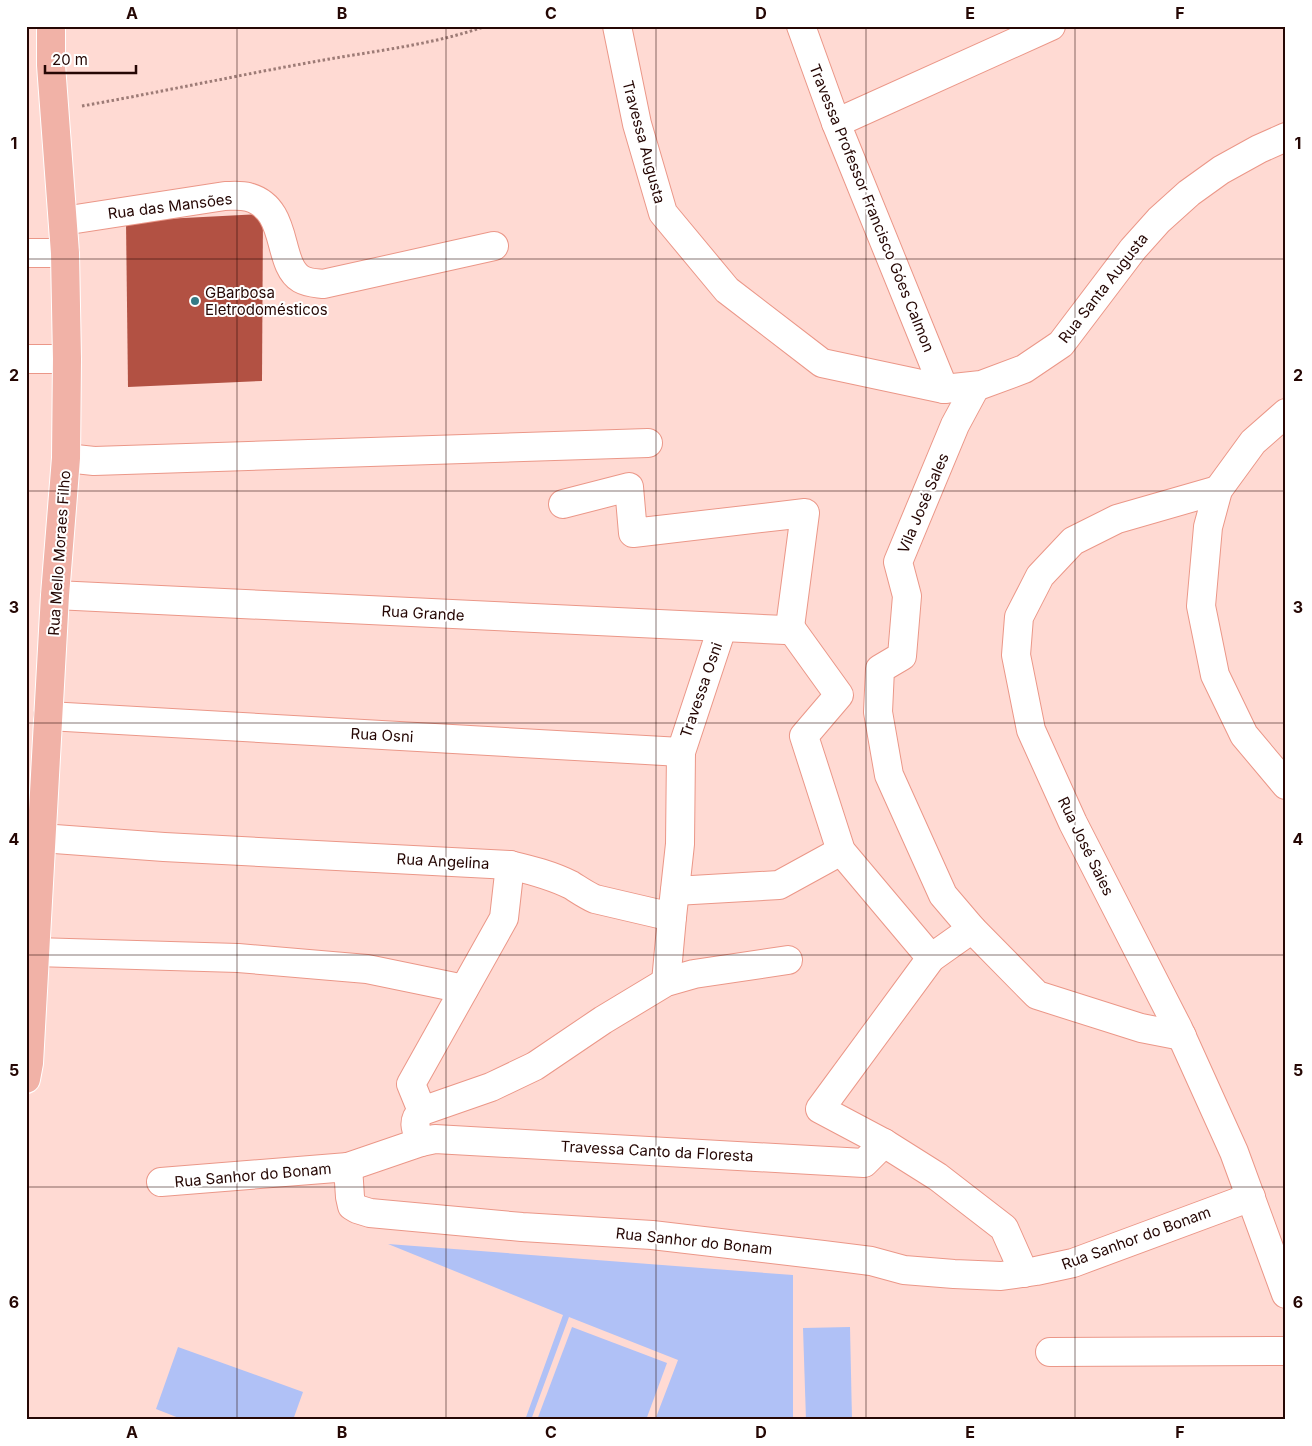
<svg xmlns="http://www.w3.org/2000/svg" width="1312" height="1446" font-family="Inter,sans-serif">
<rect width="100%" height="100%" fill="#ffdad3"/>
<!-- green -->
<g fill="#b0c1f6">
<path d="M388 1244 793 1275V1420H655L678 1360 569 1317 531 1420H525L563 1315Z"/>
<path d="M572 1327 667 1363 646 1420H537Z"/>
<path d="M850 1327 852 1420H806L803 1328Z"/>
<path d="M178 1347 303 1392 293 1420H184L156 1409Z"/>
</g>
<!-- building -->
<path fill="#b25143" d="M263 214 262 381 128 387 126 221Z"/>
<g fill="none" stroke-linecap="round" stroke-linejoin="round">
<defs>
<g id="minor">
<path d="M617 26 637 124 663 213 727 290 822 363 944 389 981 385 1024 369 1061 344 1133 249 1159 220 1189 193 1221 170 1259 149 1286 137"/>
<path d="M801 26 836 123 944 389"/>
<path d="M836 123 1051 26"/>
<path d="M63 221 225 196C232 196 241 195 248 197 290 208 276 264 301 279 308 283 315 283 323 284L494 246"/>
<path d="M26 253H65"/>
<path d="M26 359H67"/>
<path d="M1286 413 1253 442 1218 490 1208 527 1201 606 1215 675 1244 735 1286 785"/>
<path d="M66 458 94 461 648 443"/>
<path d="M1218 490 1117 519 1073 541 1040 576 1019 617 1016 655 1031 730 1073 823 1178 1028 1234 1152 1286 1294"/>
<path d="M563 504 629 487 633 533 805 513 790 627"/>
<path d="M55 595 785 630 790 627"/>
<path d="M790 627 839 695 804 736 841 851 931 958"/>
<path d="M48 716 681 752"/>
<path d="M41 838 164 847 510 865C531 870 551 875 571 885 579 890 586 895 595 899L672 917"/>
<path d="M675 891 779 885 841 851"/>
<path d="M972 929 943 895 889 775 878 712 880 669 902 656 907 596 898 562 955 425 976 386"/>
<path d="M35 952 238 958 367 969 464 989"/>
<path d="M666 982 672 917 680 844 681 752 722 628"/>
<path d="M422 1111 411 1084 504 918 510 865"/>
<path d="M421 1142 435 1139 864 1163 884 1143"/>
<path d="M348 1167 421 1142C416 1130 411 1121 422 1111L491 1087 535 1066 603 1020 666 982 694 974 788 960"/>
<path d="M161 1182 348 1167 350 1197 352 1206 357 1209 370 1213 522 1227 652 1235 823 1255 871 1261 904 1270 954 1274 1001 1276 1036 1271 1073 1263 1251 1197"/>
<path d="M1024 1273 1004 1228 938 1177 884 1143 820 1109 931 958 972 929 1037 995 1141 1028 1182 1036"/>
<path d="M1050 1352 1286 1351"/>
</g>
<path id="major" d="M26 1079 29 1063 55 595 66 458 67 359 65 253 51 65V26"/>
</defs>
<!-- minor casing -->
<use href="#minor" stroke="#eb9788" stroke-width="30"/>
<!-- major casing -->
<use href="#major" stroke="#fff" stroke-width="30"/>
<!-- path -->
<path stroke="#9d7b76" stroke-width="3" stroke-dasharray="2.5 2.5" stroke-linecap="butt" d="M82 106C161 92 239 75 318 61 373 51 433 45 486 26"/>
<!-- minor -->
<use href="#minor" stroke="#fff" stroke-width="28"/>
<!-- major -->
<use href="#major" stroke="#f1b2a7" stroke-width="28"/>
</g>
<!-- grid -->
<path fill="none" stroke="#250704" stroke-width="1" stroke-opacity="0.55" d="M237 26V1420M446 26V1420M656 26V1420M866 26V1420M1075 26V1420M26 259H1286M26 491H1286M26 723H1286M26 955H1286M26 1187H1286"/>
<!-- markers -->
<circle fill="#347a86" stroke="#fff" stroke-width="2" cx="195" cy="301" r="5"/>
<g text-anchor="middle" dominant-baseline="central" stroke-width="4" stroke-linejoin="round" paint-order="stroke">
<!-- street labels -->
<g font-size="15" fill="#250704" stroke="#fff">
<text transform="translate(644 142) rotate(75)">Travessa Augusta</text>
<text transform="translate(170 206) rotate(-7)">Rua das Mansões</text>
<text transform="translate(872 208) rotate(68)">Travessa Professor Francisco Góes Calmon</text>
<text transform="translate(1103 288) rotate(-52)">Rua Santa Augusta</text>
<text transform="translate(923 503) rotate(-67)">Vila José Sales</text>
<text transform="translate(59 553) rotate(-86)">Rua Mello Moraes Filho</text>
<text transform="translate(423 613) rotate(3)">Rua Grande</text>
<text transform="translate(701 690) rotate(-71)">Travessa Osni</text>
<text transform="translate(382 735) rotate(3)">Rua Osni</text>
<text transform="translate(1086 846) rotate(64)">Rua José Saies</text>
<text transform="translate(443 861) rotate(3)">Rua Angelina</text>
<text transform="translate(657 1151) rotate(3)">Travessa Canto da Floresta</text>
<text transform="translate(253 1175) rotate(-5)">Rua Sanhor do Bonam</text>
<text transform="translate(1136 1238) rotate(-20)">Rua Sanhor do Bonam</text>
<text transform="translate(694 1241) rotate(6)">Rua Sanhor do Bonam</text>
</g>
<!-- poi labels -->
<g font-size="15" fill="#250704" stroke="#fff" text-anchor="start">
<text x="205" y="292">GBarbosa<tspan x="205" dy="17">Eletrodomésticos</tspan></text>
</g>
</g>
<!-- border -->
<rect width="1312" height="1446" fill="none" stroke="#ffffff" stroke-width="55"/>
<!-- scale -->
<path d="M45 65v8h91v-8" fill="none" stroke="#250704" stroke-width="2.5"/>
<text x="52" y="65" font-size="15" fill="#250704" stroke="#ffffff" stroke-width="4" paint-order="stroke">20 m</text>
<rect x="28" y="28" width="1256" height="1390" fill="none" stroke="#250704" stroke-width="2"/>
<g font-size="16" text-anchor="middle" font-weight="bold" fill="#250704">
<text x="132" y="19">A</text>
<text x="342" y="19">B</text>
<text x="551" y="19">C</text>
<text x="761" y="19">D</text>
<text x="970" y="19">E</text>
<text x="1180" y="19">F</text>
<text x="14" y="149">1</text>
<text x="1298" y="149">1</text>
<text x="14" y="381">2</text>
<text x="1298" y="381">2</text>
<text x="14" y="613">3</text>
<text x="1298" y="613">3</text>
<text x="14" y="845">4</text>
<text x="1298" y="845">4</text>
<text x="14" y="1076">5</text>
<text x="1298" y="1076">5</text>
<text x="14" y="1308">6</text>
<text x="1298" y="1308">6</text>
<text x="132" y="1438">A</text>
<text x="342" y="1438">B</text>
<text x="551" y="1438">C</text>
<text x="761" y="1438">D</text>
<text x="970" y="1438">E</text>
<text x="1180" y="1438">F</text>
</g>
</svg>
